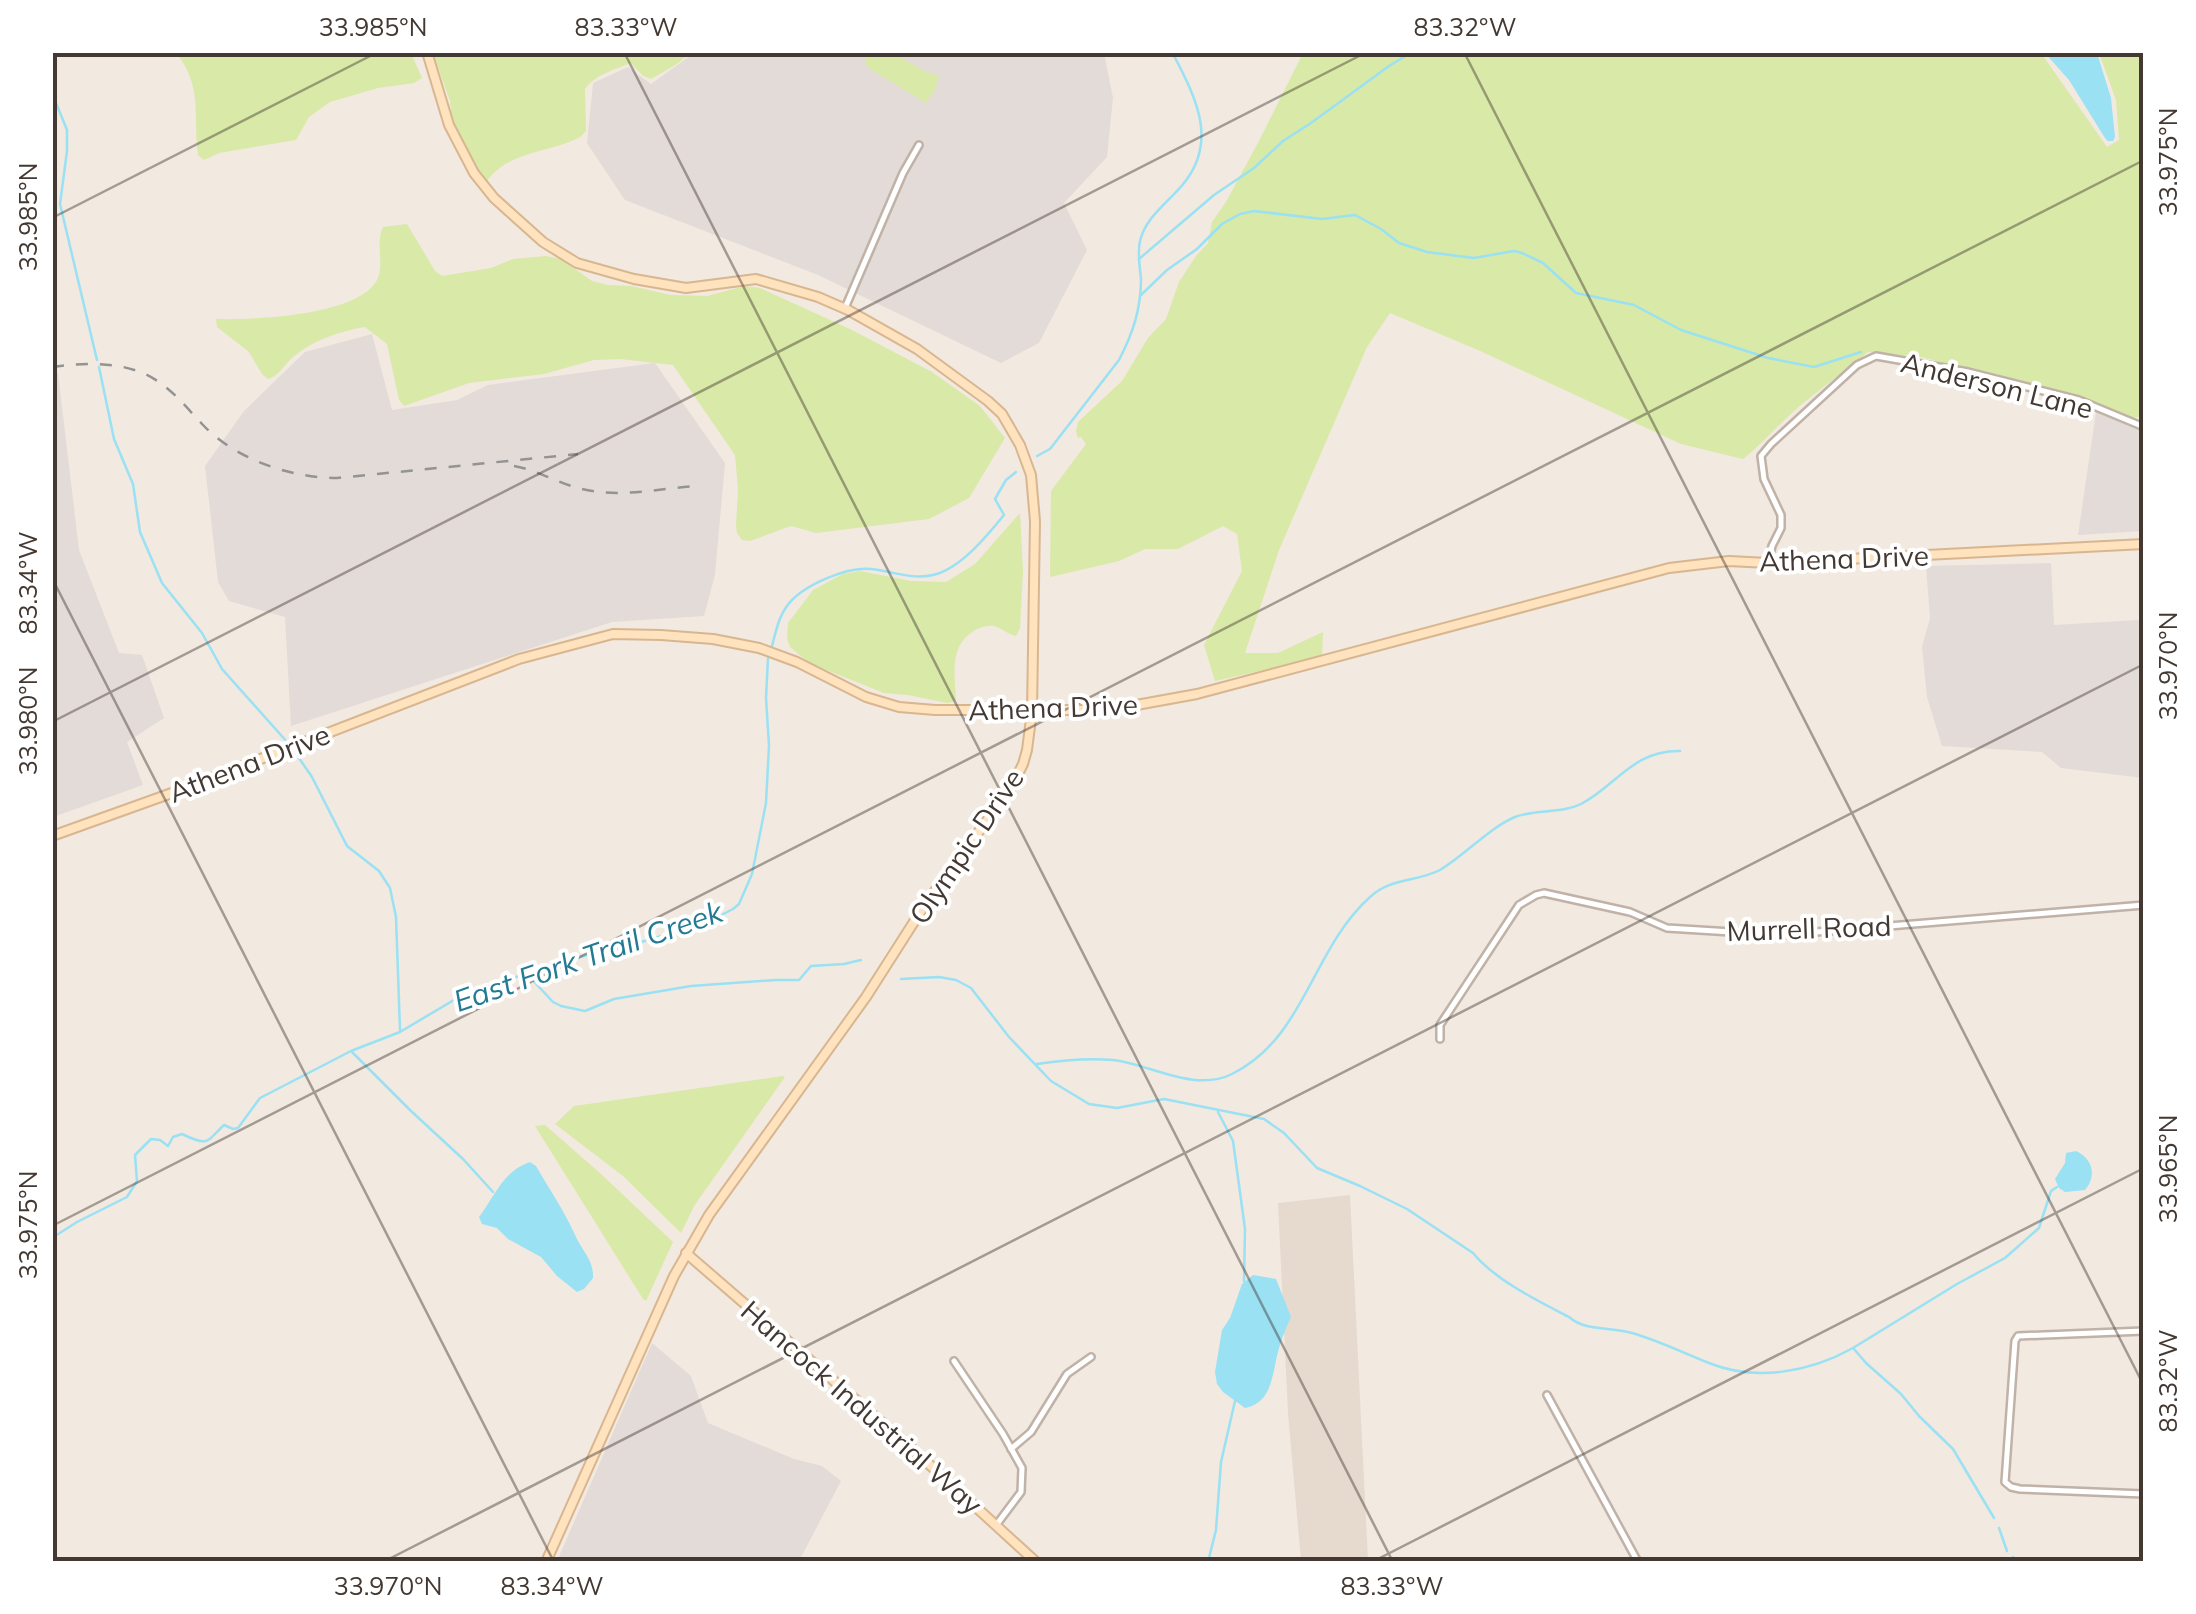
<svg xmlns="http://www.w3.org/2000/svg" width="2196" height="1614" font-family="Mulish,sans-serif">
<rect width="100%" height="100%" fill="#f2e9e1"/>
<!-- residential -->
<path fill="#e6dacf" d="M1350 1195 1368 1561H1301L1288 1413 1278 1203Z"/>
<!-- industrial -->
<g fill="#e3dbd7">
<path d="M694 53H1104L1113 98 1107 157 1064 203 1087 250 1039 343 1001 363 818 275 625 200 587 143 593 83 628 67 651 84Z"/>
<path d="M372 334 392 410 457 400 488 385 655 363 725 463 715 575 704 616 612 622 291 726 285 617 229 601 218 582 205 466 244 411 305 352Z"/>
<path d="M52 373H58L79 550 119 653 142 655 164 718 127 742 143 785 53 817Z"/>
<path d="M2096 412 2143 432V531L2078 535Z"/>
<path d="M2051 563 2054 625 2139 620 2140 625H2143V778L2061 768 2042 752 1942 746 1927 697 1922 647 1930 618 1926 566Z"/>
<path d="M652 1343 691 1376 708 1423 794 1459 822 1466 841 1481 799 1561H557Z"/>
</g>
<!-- green -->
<g fill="#d9e9a7">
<path d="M176 53H411L422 78 414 83 378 88 330 102 309 117 296 140 219 153 204 160 198 155C193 116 203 86 176 53Z"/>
<path d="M433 53H690L677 64 651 79 643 76 631 63C614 70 596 74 585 89L586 131 580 137C551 153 509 150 487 181H483L452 123 450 101Z"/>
<path d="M868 53H892L927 72 939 76 936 88 926 103 867 67 865 59Z"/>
<path d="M1303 53H2041L2107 147 2119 140 2116 100 2099 53H2143V416L2132 418 2060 393 1921 357 1868 352C1844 372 1818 390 1794 411 1776 427 1761 445 1743 459L1681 444 1478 350 1390 313 1367 347 1279 550 1245 653H1278L1323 632 1322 657 1215 681 1204 645 1242 571 1237 534 1223 526 1178 549H1145L1119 561 1050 577 1051 491 1086 444 1081 437 1078 438 1076 431 1078 422 1122 381 1148 338 1166 319 1179 282 1196 256 1208 243 1212 222 1226 202 1260 139Z"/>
<path d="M407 224 435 271 442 276 491 268 513 259 546 256 561 259 592 281 608 285 631 286 671 295 707 296 745 286 760 288 852 330 932 372 980 406 1005 438 969 498 929 519 816 533 791 526 750 541 742 540 737 533 736 525 738 490 735 455 673 365 620 359 594 360 544 374 469 383 404 406 399 400 387 344 365 327C340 331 311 341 292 358 283 366 280 375 268 379L262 374 249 352 217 327 216 319C253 320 358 316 377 280 385 264 375 243 383 227Z"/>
<path d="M1020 513 1023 571 1020 628 1016 636C1007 634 1002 628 994 626 986 625 977 628 971 633 949 648 955 678 956 701L947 703 908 695 884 693 809 663 790 647 787 639 788 623 813 590 843 574 860 571 911 581 946 582 975 564Z"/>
<path d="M783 1076 785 1077 694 1206 681 1233 623 1176 555 1124 574 1106Z"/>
<path d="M545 1125 601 1174 673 1242 646 1301 643 1299 535 1126Z"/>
</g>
<!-- water -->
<g fill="#99e1f3">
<path d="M2045 53H2097L2111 98 2115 137 2113 141H2108L2105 138 2069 80Z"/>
<path d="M2076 1151C2093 1159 2097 1176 2085 1190L2065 1192 2059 1188 2055 1179 2065 1163 2066 1153Z"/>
<path d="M530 1162 536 1166C549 1189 564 1210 575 1235 582 1251 594 1260 593 1278L584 1289 577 1292 557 1276 541 1257 508 1239 497 1228 482 1224 479 1217C495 1196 503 1171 530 1162Z"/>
<path d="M1253 1275 1276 1279 1291 1317C1285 1330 1280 1342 1277 1356 1272 1377 1271 1403 1245 1408L1223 1392 1217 1384 1215 1372 1222 1330 1230 1318 1242 1284Z"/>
</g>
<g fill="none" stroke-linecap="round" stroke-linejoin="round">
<!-- stream -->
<g stroke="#99e1f3" stroke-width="2.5">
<path d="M52 93 67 130V151L60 204 97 360"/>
<path d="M1139 259 1214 195 1254 168 1283 141 1311 123 1389 66 1412 52"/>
<path d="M1141 295 1167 270 1197 249 1222 224 1240 214 1254 211 1322 219 1355 215 1381 229 1399 243 1427 252 1474 258 1514 251 1522 253 1543 263 1576 293 1634 305 1681 330 1768 358 1814 367 1861 352"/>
<path d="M99 367 114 439 133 484 140 532 162 583 202 633 222 669 288 743"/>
<path d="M1037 456 1050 449 1119 360C1133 333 1141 309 1141 279 1140 267 1137 254 1140 241 1145 220 1162 207 1176 192 1221 147 1198 101 1172 52"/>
<path d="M771 650C775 635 778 618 787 606 801 586 847 566 871 569 892 571 911 580 933 575 960 569 987 536 1004 515L995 499 1006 480 1016 472"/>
<path d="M292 748 312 777 347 846 379 871 390 888 396 917 400 1030"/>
<path d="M527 974 553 1002 561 1006 585 1011 614 999 691 986 775 980H799L811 966 844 964 861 960"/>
<path d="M901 979 939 977 956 980 971 988 1009 1037 1051 1081 1089 1104 1117 1108 1164 1099 1264 1119 1284 1133 1317 1168 1360 1186 1407 1209 1473 1253C1495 1280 1538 1301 1569 1317 1585 1331 1608 1327 1628 1332 1656 1339 1683 1353 1709 1363 1756 1382 1810 1372 1853 1348L1957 1284 2005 1258 2039 1228 2051 1191 2057 1187"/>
<path d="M352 1052 411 1111 463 1159 493 1192"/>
<path d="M1037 1064C1063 1060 1087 1058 1113 1060 1150 1064 1194 1093 1232 1074 1306 1037 1311 950 1370 897 1390 878 1417 882 1440 870 1465 855 1489 828 1515 817 1536 809 1561 814 1581 804 1616 786 1633 750 1680 751"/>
<path d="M1218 1112 1233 1141 1245 1229 1244 1281"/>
<path d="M52 1238 77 1222 127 1197 137 1181 135 1155 151 1139 160 1140 168 1146 173 1137 182 1134C209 1147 206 1142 224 1125L233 1129 238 1128 260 1098 351 1051 400 1032 464 994 571 959 627 946 704 924 733 909 739 904 752 874 766 803 769 746 766 698 768 658"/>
<path d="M1854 1349 1866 1363 1901 1394 1919 1416 1953 1449 1994 1518"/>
<path d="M1999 1528 2007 1551"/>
<path d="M2013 1557 2016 1562"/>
<path d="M1208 1562 1216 1530 1221 1462 1235 1401"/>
</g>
<defs>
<g id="street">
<path d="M845 308 903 173 919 145"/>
<path d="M1768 563 1772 546 1781 528V515L1764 479 1761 456 1771 444 1857 365 1876 356 1968 372 2079 400 2144 427"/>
<path d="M1440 1039V1025L1519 905 1536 895 1544 893 1630 912 1667 928 1780 935 2144 905"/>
<path d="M2144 1331 2018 1336 2015 1341 2005 1482 2011 1487 2020 1489 2144 1494"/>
<path d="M954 1361 1003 1434 1022 1468 1021 1492 997 1524"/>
<path d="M1547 1395 1638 1562"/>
<path d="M1011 1449 1031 1432 1067 1374 1091 1357"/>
</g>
<g id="secondary">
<path d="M427 52 449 125 474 173 494 198 543 242 577 263 634 279 686 288 756 279 818 297 848 310 917 349 988 401 1002 414 1020 445 1031 475 1035 521 1032 711 1027 750 1023 764 1011 788 926 903 866 997 709 1215 674 1276 546 1562"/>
<path d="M52 836 183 789 519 659 613 634 661 635 713 639 759 648 797 662 866 697 899 707 935 710H1109L1197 694 1669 568 1729 561 1768 563 2144 544"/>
<path d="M686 1253 908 1445 1036 1562"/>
</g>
</defs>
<!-- street casing -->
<use href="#street" stroke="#c0b2a7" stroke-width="10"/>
<!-- secondary casing -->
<use href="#secondary" stroke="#d8b690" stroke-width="12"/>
<!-- street -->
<use href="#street" stroke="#fff" stroke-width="5"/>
<!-- secondary -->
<use href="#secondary" stroke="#ffe2be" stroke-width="8"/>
<!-- rail -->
<g stroke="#939393" stroke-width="2.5" stroke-dasharray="12 12" stroke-linecap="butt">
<path d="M52 367C84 363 115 361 145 374 169 385 185 406 203 425 235 459 291 478 337 478L578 454"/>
<path d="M514 466C538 470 559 484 582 489 619 498 658 489 694 486"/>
</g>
</g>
<!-- ticks -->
<path fill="none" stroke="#433932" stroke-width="2.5" stroke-opacity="0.45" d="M624 52 1393 1562M1464 52 2144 1386M52 218 378 52M52 578 554 1562M52 722 1367 52M52 1226 2144 160M383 1562 2144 664M1372 1562 2144 1168"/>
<g text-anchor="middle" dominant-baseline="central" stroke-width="8" stroke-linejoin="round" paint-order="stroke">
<!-- street labels -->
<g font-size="28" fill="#433932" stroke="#fff">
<text transform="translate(1997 385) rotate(14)">Anderson Lane</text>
<text transform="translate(1844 558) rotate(-2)">Athena Drive</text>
<text transform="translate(1053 707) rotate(-2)">Athena Drive</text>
<text transform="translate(249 763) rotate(-21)">Athena Drive</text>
<text transform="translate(966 846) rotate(-56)">Olympic Drive</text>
<text transform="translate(1809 928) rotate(-2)">Murrell Road</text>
<text transform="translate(862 1407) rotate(41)">Hancock Industrial Way</text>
</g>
<!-- water labels -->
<g font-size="30" font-style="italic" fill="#237b93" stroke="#fff">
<text transform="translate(588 956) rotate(-19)">East Fork Trail Creek</text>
</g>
</g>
<!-- border -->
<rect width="2196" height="1614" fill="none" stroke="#ffffff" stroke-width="110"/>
<rect x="55" y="55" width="2086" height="1504" fill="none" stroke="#433932" stroke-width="4"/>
<g font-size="25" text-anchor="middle" fill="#433932">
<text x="373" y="36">33.985°N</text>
<text x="626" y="36">83.33°W</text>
<text x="1465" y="36">83.32°W</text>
<text transform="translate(2168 162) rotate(-90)" y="9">33.975°N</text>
<text transform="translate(28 217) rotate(-90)" y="9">33.985°N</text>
<text transform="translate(28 583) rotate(-90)" y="9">83.34°W</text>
<text transform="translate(2168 666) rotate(-90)" y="9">33.970°N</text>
<text transform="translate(28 721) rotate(-90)" y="9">33.980°N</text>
<text transform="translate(2168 1169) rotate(-90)" y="9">33.965°N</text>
<text transform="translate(28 1225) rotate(-90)" y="9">33.975°N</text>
<text transform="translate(2168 1381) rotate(-90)" y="9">83.32°W</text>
<text x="388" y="1595">33.970°N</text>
<text x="552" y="1595">83.34°W</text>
<text x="1392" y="1595">83.33°W</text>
</g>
</svg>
